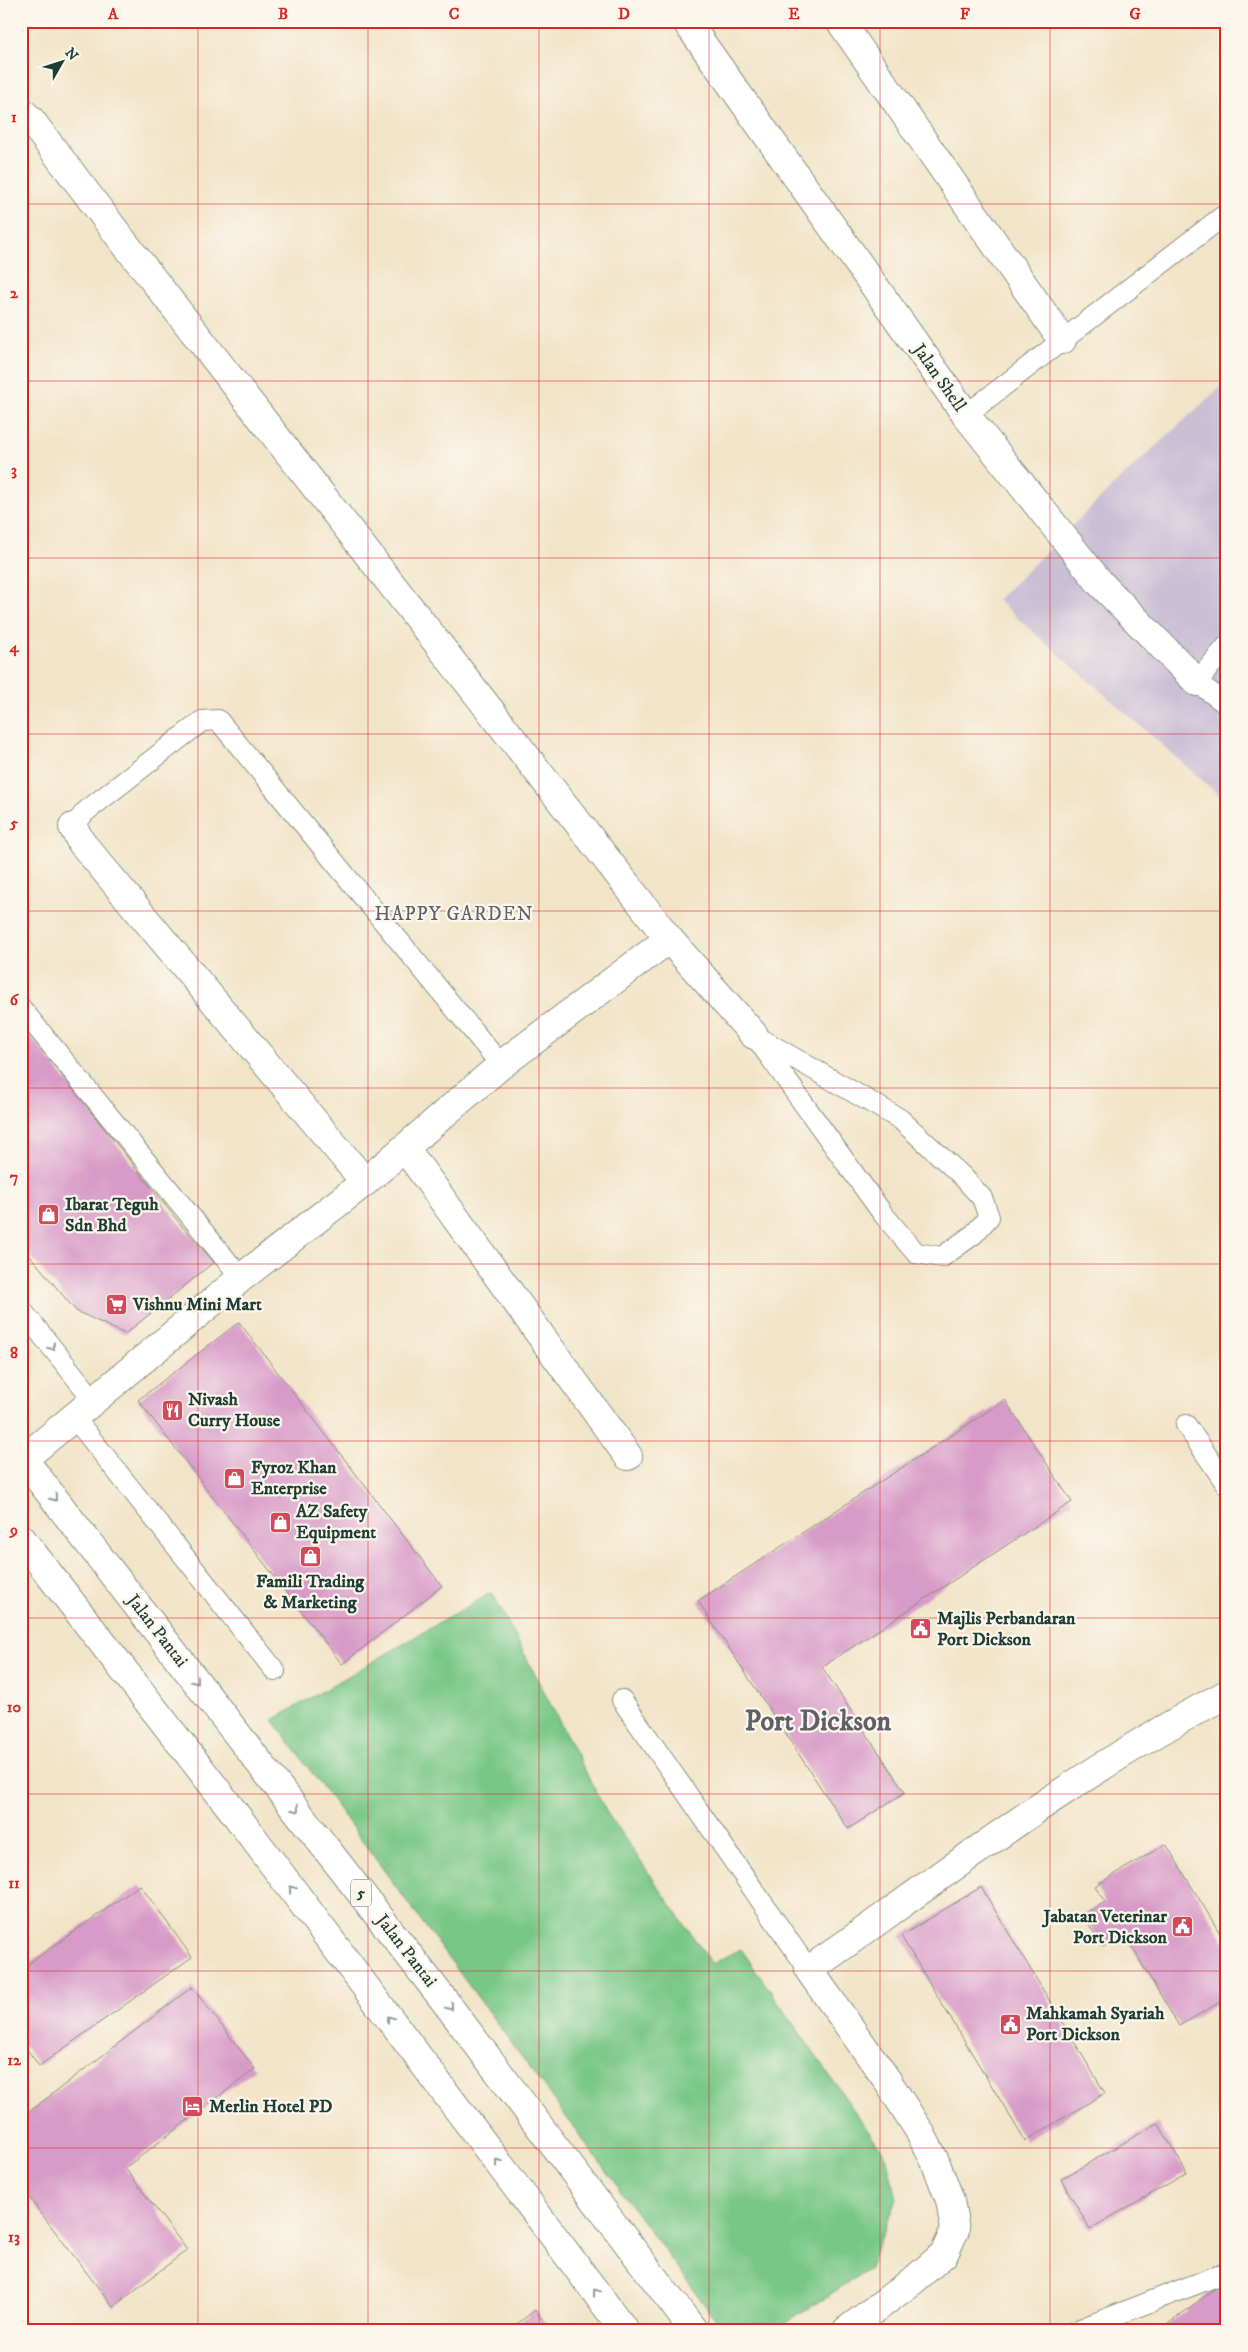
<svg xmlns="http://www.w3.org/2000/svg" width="1248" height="2352" font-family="'IM FELL DW Pica',serif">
<rect width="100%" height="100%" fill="#fbf7ec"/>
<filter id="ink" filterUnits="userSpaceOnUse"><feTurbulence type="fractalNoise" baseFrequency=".02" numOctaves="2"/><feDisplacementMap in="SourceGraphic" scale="10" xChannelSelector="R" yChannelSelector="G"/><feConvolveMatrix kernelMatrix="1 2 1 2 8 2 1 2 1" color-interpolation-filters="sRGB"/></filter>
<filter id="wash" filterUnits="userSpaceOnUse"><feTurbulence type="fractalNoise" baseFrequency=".0096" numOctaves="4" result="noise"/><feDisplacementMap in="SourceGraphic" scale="20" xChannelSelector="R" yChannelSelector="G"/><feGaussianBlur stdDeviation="1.12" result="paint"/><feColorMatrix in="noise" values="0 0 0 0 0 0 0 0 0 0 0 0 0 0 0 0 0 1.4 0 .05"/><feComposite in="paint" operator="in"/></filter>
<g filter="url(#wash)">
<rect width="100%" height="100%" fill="#f2e4c8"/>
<!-- industrial -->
<path fill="#cbbfd5" d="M1227 381V802L997 600 1122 477Z"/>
<!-- green -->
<path fill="#78c787" stroke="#4c825e" d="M492 1592 607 1813 712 1964 741 1949 886 2156 897 2199 868 2270 773 2331H724L273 1720Z"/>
<g id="blocks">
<!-- building -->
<g fill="#d89bc9">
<path d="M21 1024 181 1225 214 1262 125 1334 76 1311 21 1245Z"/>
<path d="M239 1322 442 1586 342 1664 138 1400Z"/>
<path d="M1005 1400 1072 1502 822 1667 905 1792 848 1829 698 1601Z"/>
<path d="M1166 1844 1227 1945V1998L1179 2026 1124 1934 1103 1947 1083 1915 1105 1902 1095 1886Z"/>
<path d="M140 1885 192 1957 39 2066 21 2041V1969Z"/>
<path d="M981 1887 1105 2093 1025 2141 901 1936Z"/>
<path d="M192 1987 255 2069 125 2168 187 2250 113 2307 21 2187V2118Z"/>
<path d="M1158 2123 1187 2173 1090 2229 1061 2179Z"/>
<path d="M1221 2284 1227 2291V2331H1159Z"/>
<path d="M535 2310 551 2331H508Z"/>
</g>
</g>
</g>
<g filter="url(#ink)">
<use href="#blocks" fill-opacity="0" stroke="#88907e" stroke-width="1"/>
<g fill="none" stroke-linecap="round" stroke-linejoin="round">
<defs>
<g id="service">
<path d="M966 415 1227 213"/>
<path d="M1227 646 1197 682 1227 705"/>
<path d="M73 827 85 812 202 721 218 720 501 1065"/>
<path d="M21 1008 241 1278"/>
<path d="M754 1035 900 1119 962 1176 982 1198 989 1217 974 1234 942 1257 916 1253 883 1214Z"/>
<path d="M21 1309 93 1399"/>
<path d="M73 1416 275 1671"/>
<path d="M1186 1425 1227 1485"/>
<path d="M622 1700 809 1970"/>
<path d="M1075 2331 1227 2272"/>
</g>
<g id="minor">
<path d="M686 21 966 415 1100 583 1197 682"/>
<path d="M840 21 1062 340"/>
<path d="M21 111 30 119 126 245 669 939 754 1035"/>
<path d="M73 827 81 842 365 1182"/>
<path d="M405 1148 628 1456"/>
<path d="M21 1461 241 1278 365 1182 501 1065 669 939"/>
<path d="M846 2331 915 2279 944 2254 955 2230 950 2200 935 2161 920 2132 885 2077 809 1970C945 1874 1079 1771 1227 1694"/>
</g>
<g id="trunk">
<path d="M21 1456 447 2004 694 2331"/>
<path d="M21 1538 230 1807 625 2331"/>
</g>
</defs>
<!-- service casing -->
<use href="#service" stroke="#88907e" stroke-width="22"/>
<!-- minor casing -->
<use href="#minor" stroke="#88907e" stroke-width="30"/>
<!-- trunk casing -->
<use href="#trunk" stroke="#88907e" stroke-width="30"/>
<!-- service -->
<use href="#service" stroke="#fff" stroke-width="20"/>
<!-- minor -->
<use href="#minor" stroke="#fff" stroke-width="28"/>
<!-- trunk -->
<use href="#trunk" stroke="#fff" stroke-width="28"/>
</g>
<!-- one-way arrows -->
<defs><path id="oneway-chevron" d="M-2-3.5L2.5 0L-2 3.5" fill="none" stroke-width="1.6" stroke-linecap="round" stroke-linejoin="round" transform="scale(1.25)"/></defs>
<g stroke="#8f9e9a">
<use href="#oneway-chevron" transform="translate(52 1347) rotate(51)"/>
<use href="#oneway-chevron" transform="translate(54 1498) rotate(52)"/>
<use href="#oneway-chevron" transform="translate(196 1681) rotate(52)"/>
<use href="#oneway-chevron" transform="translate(296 1809) rotate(52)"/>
<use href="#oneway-chevron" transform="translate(292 1889) rotate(-127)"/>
<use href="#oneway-chevron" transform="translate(450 2007) rotate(53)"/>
<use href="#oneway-chevron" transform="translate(390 2019) rotate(-127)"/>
<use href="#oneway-chevron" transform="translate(498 2162) rotate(-127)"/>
<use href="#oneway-chevron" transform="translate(596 2292) rotate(-127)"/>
</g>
</g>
<!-- grid -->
<path fill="none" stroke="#d62828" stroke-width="1" stroke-opacity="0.55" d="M198 21V2331M368 21V2331M539 21V2331M709 21V2331M880 21V2331M1050 21V2331M21 204H1227M21 381H1227M21 558H1227M21 734H1227M21 911H1227M21 1088H1227M21 1264H1227M21 1441H1227M21 1618H1227M21 1794H1227M21 1971H1227M21 2148H1227"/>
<!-- icons -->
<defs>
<symbol id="shop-square" viewBox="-11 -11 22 22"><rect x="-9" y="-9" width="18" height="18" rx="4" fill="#d1495b" stroke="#fbf7ec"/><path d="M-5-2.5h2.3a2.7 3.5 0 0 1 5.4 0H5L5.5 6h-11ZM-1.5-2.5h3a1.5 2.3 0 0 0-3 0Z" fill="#fff"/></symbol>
<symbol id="supermarket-square" viewBox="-11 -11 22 22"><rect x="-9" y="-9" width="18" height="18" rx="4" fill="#d1495b" stroke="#fbf7ec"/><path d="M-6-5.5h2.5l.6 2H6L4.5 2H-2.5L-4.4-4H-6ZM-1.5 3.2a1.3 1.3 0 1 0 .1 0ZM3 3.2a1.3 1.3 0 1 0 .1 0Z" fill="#fff"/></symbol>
<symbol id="restaurant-square" viewBox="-11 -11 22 22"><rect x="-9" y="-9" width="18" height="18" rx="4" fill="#d1495b" stroke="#fbf7ec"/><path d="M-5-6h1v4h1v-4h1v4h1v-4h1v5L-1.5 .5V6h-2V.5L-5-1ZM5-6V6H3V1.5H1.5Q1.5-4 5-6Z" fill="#fff"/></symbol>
<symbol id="civic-square" viewBox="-11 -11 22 22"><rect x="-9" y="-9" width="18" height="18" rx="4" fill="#d1495b" stroke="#fbf7ec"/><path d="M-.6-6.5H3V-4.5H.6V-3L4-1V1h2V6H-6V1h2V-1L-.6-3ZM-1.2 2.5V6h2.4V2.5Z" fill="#fff"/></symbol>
<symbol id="hotel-square" viewBox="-11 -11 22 22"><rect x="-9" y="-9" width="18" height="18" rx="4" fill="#d1495b" stroke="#fbf7ec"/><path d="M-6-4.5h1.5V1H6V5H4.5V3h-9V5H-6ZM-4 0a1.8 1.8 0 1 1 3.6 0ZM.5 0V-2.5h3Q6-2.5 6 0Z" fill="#fff"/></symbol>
</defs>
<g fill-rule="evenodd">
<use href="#shop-square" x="36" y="1202" width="25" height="25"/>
<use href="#supermarket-square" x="104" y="1292" width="25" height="25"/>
<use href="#restaurant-square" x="160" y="1398" width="25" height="25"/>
<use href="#shop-square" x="222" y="1466" width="25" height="25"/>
<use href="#shop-square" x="268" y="1510" width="25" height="25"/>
<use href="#shop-square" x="298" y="1544" width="25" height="25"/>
<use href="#civic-square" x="908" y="1616" width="25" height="25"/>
<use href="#civic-square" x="1170" y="1914" width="25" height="25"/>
<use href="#civic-square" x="998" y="2012" width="25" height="25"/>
<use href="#hotel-square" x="180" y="2094" width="25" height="25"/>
</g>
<g text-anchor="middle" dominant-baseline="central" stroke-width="4.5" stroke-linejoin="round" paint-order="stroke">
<!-- shield labels -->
<rect fill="#fbf7ec" stroke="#61756b" stroke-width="1" x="351" y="1879.5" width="20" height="27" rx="4"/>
<g font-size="16" font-weight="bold" fill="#1f3d34">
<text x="361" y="1893">5</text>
</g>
<!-- street labels -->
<g font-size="18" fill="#1f3d34" stroke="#fbf7ec">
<text transform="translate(939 378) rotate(55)">Jalan Shell</text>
<text transform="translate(157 1631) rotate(52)">Jalan Pantai</text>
<text transform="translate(406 1951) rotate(52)">Jalan Pantai</text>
</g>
<!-- poi labels -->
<g font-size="18" font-weight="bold" fill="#1f3d34" stroke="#fbf7ec" text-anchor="start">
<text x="65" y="1205">Ibarat Teguh<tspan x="65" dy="21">Sdn Bhd</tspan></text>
<text x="133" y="1305">Vishnu Mini Mart</text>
<text x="188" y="1400">Nivash<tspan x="188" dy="21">Curry House</tspan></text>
<text x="251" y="1468">Fyroz Khan<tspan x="251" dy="21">Enterprise</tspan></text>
<text x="296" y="1512">AZ Safety<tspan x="296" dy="21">Equipment</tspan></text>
<text x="310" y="1582" text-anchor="middle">Famili Trading<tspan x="310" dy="21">&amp; Marketing</tspan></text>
<text x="937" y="1619">Majlis Perbandaran<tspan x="937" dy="21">Port Dickson</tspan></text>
<text x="1167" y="1917" text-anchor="end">Jabatan Veterinar<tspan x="1167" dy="21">Port Dickson</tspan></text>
<text x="1026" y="2014">Mahkamah Syariah<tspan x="1026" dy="21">Port Dickson</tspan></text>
<text x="209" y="2107">Merlin Hotel PD</text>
</g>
<!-- neighbourhood labels -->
<g font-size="19" letter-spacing="1" fill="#605e68" stroke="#fbf7ec">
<text x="454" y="914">HAPPY GARDEN</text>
</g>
<!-- town labels -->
<g font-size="28" font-weight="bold" fill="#605e68" stroke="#fbf7ec">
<text x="818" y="1721">Port Dickson</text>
</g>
</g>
<!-- margin -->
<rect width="1248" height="2352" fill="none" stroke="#fbf7ec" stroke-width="55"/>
<!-- north arrow -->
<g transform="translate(62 62) rotate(51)" stroke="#fbf7ec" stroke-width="4" paint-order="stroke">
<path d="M0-4L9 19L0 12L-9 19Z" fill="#1f3d34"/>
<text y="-8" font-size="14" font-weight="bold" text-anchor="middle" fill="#1f3d34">N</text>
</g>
<rect x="28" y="28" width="1192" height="2296" fill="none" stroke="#d62828" stroke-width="2"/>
<g font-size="16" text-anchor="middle" font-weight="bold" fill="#d62828">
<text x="113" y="19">A</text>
<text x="283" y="19">B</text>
<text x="454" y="19">C</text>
<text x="624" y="19">D</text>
<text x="794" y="19">E</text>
<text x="965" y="19">F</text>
<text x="1135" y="19">G</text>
<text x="14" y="122">1</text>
<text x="14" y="298">2</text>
<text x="14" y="475">3</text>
<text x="14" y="652">4</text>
<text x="14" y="828">5</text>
<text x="14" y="1005">6</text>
<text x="14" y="1182">7</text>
<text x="14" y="1358">8</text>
<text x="14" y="1535">9</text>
<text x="14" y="1712">10</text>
<text x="14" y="1888">11</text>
<text x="14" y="2065">12</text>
<text x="14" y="2242">13</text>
</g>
</svg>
